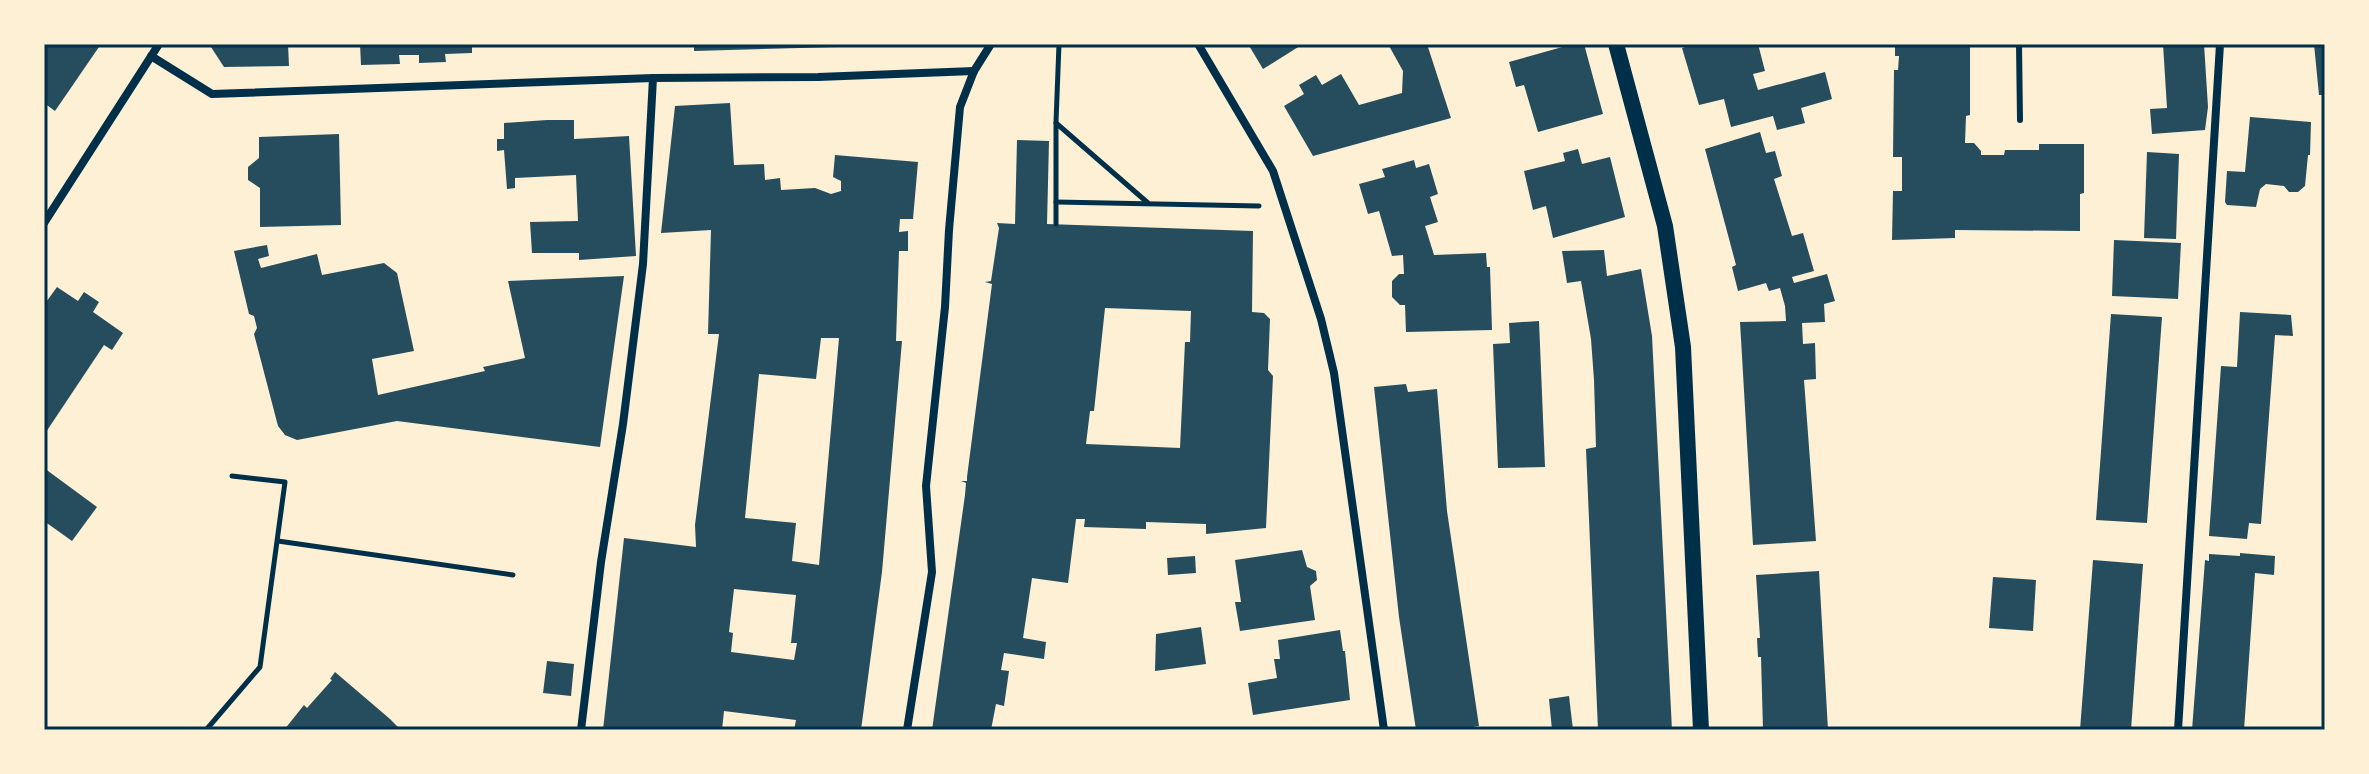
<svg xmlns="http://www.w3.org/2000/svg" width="2369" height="774" font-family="Montserrat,sans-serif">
<rect width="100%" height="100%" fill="#fdf0d5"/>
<!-- building -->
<g fill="#264d5e" fill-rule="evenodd">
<path d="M44 44H101L55 111 44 103Z"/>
<path d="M209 44H288L289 66 224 67Z"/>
<path d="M360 44H472V53L445 54 446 62 419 63V55H399L400 64 361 65Z"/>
<path d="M694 44H837V47L694 51Z"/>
<path d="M854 44H878V46L867 47 854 46Z"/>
<path d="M1248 44H1303L1263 69Z"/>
<path d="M1388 44H1427L1451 118 1313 156 1284 106 1304 94 1299 85 1316 75 1322 85 1341 74 1359 105 1402 93 1403 71Z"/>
<path d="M1573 44H1584L1603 114 1538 132 1524 85 1516 87 1509 62Z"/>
<path d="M1696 44H1758L1765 71 1753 74 1758 90 1825 72 1832 99 1801 108 1805 123 1777 130 1773 116 1731 127 1724 99 1699 105 1682 48Z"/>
<path d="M1895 44H1970V115L1966 116 1965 143H1974L1981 151V155H2004L2005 150H2039V144H2084V193L2080 194V231L1955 230V238L1892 240 1893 191H1902V157H1893L1894 70H1898L1899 56H1895Z"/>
<path d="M2163 44H2204L2208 107 2205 130 2152 134 2150 109 2167 108Z"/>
<path d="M2314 44H2325V95H2319Z"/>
<path d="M730 103 734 165 764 164 765 180 780 178 781 190 815 188 831 194 841 191V181L833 177 835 155 918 162 913 219H900L899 232 908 231V251H899L896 341H902L882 572 861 730H794L796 720 724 711 722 730H603L624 538 696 547 695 525 719 334H708L711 230 661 233 675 106ZM821 338H839L819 565 792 561 796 523 745 518 759 374 816 379ZM734 589 796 595 791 643H797L794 660 731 652 733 633 729 632Z"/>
<path d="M2250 117 2311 122 2310 155H2308L2305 186 2298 192H2289L2284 186 2266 184 2260 189 2256 207 2227 205 2225 202 2227 171 2245 172Z"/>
<path d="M547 120H574V139L629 136 636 256 579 260V253H532L530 222 578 221 576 175 515 178V188L507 189 504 150 497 151V139H504V123Z"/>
<path d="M1760 132 1766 153 1775 151 1782 176 1774 179 1792 236 1803 233 1814 271 1792 277 1794 283 1827 274 1835 301 1824 304 1825 322 1802 323 1803 344 1815 343 1816 379 1804 380 1816 541 1753 545 1740 322 1786 321 1785 306 1780 288 1769 291 1766 283 1738 291 1732 267 1736 265 1705 149Z"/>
<path d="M339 134 341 225 260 227V188L248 180V167L259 158V137Z"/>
<path d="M1017 140 1049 141 1047 224 1253 231 1252 312 1264 313 1270 319 1268 370 1273 376 1266 528 1206 534V524L1146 522V529L1084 527 1085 519H1076L1068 583 1032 578 1023 638 1046 642 1044 659 1004 653 1001 670 1009 671 1004 706 996 704 991 730H932L965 495 966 483 961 481H967V477L992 284 985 282 991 281 999 228 997 223 1015 224ZM1105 308 1191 311 1190 342H1185L1180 448 1086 444 1090 411H1094Z"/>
<path d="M1578 149 1582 164 1610 157 1625 217 1553 238 1546 206 1533 210 1524 171 1565 161 1563 153Z"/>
<path d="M2147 152 2179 154 2176 239 2144 238Z"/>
<path d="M1414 160 1416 168 1429 164 1438 194 1430 197 1438 222 1425 226 1434 255 1486 253 1487 267H1490L1492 330 1406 332 1405 305H1400L1392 297V281L1399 274H1404L1403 255 1392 256 1379 211 1368 214 1359 184 1385 177 1382 169Z"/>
<path d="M2114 240 2181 243 2178 299 2112 296Z"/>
<path d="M267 245 269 256 258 259 261 268 317 254 322 275 384 263 397 273 414 351 372 359 378 395 485 371 483 367 525 358 508 281 624 276 600 447 397 421 297 440 285 435 278 426 254 334 257 328 254 316 249 314 234 251Z"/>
<path d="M1604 250 1607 276 1641 269 1652 336 1672 730H1598L1586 449 1596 447 1594 380 1591 339 1581 281 1567 283 1562 251Z"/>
<path d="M57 287 78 301 84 292 99 302 93 312 123 333 112 350 104 345 44 435V305Z"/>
<path d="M2240 312 2291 315 2293 336 2275 335 2261 524 2249 523 2247 539 2209 536 2221 366 2237 367Z"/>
<path d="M2111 314 2162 317 2147 523 2096 520Z"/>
<path d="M1539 321 1545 467 1498 468 1493 344 1510 343 1509 323Z"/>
<path d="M1406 384 1408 392 1437 389 1447 511 1479 726 1453 730H1416L1399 617 1374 387Z"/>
<path d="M44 468 97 507 72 541 44 521Z"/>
<path d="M1302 550 1307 567 1316 571 1317 580 1310 586 1315 620 1240 631 1235 602H1241L1235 560Z"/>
<path d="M2240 553 2275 556 2274 575 2255 573 2244 730H2192L2205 560 2209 561V554L2240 556Z"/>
<path d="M1195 556 1196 573 1168 575 1167 558Z"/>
<path d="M2093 560 2143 564 2131 730H2080Z"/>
<path d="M1819 571 1828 730H1763L1761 657H1758L1757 638H1760L1756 575Z"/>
<path d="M1993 577 2036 580 2033 631 1989 628Z"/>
<path d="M1201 627 1206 664 1155 671 1156 634Z"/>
<path d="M1340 630 1343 651H1345L1350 700 1253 715 1248 683 1277 678 1274 659H1280L1278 640Z"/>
<path d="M547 661 574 664 571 696 543 693Z"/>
<path d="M335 672 390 719 401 730H284L304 705 307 708 332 680 330 679Z"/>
<path d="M1569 696 1573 730H1552L1549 699Z"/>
</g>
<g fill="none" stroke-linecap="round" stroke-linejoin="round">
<!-- path -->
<g stroke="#003049" stroke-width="5">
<path d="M1056 123 1148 203"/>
<path d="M1056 202 1259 206"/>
<path d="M1056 224V122L1059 44"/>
<path d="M278 541 513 575"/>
<path d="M206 730 260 667 285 482 232 476"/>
</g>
<!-- service -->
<path stroke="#003049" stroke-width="6" d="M2019 44 2020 120"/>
<!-- minor -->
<g stroke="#003049" stroke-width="8">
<path d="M1198 44 1273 171 1321 319 1334 373 1384 730"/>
<path d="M151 56 212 94 653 78 818 77 974 71"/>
<path d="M44 223 159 44"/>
<path d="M581 730 601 562 623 424 643 264 653 78"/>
<path d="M907 730 932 572 926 486 945 307 949 230 960 107 974 71 991 44"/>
<path d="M2178 730 2220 44"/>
</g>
<!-- secondary -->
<path stroke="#003049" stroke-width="16" d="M1616 44 1665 226 1683 347 1701 730"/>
</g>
<!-- border -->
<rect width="2369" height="774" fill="none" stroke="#fdf0d5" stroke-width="92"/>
<rect x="46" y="46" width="2277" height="682" fill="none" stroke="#003049" stroke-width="3"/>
</svg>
